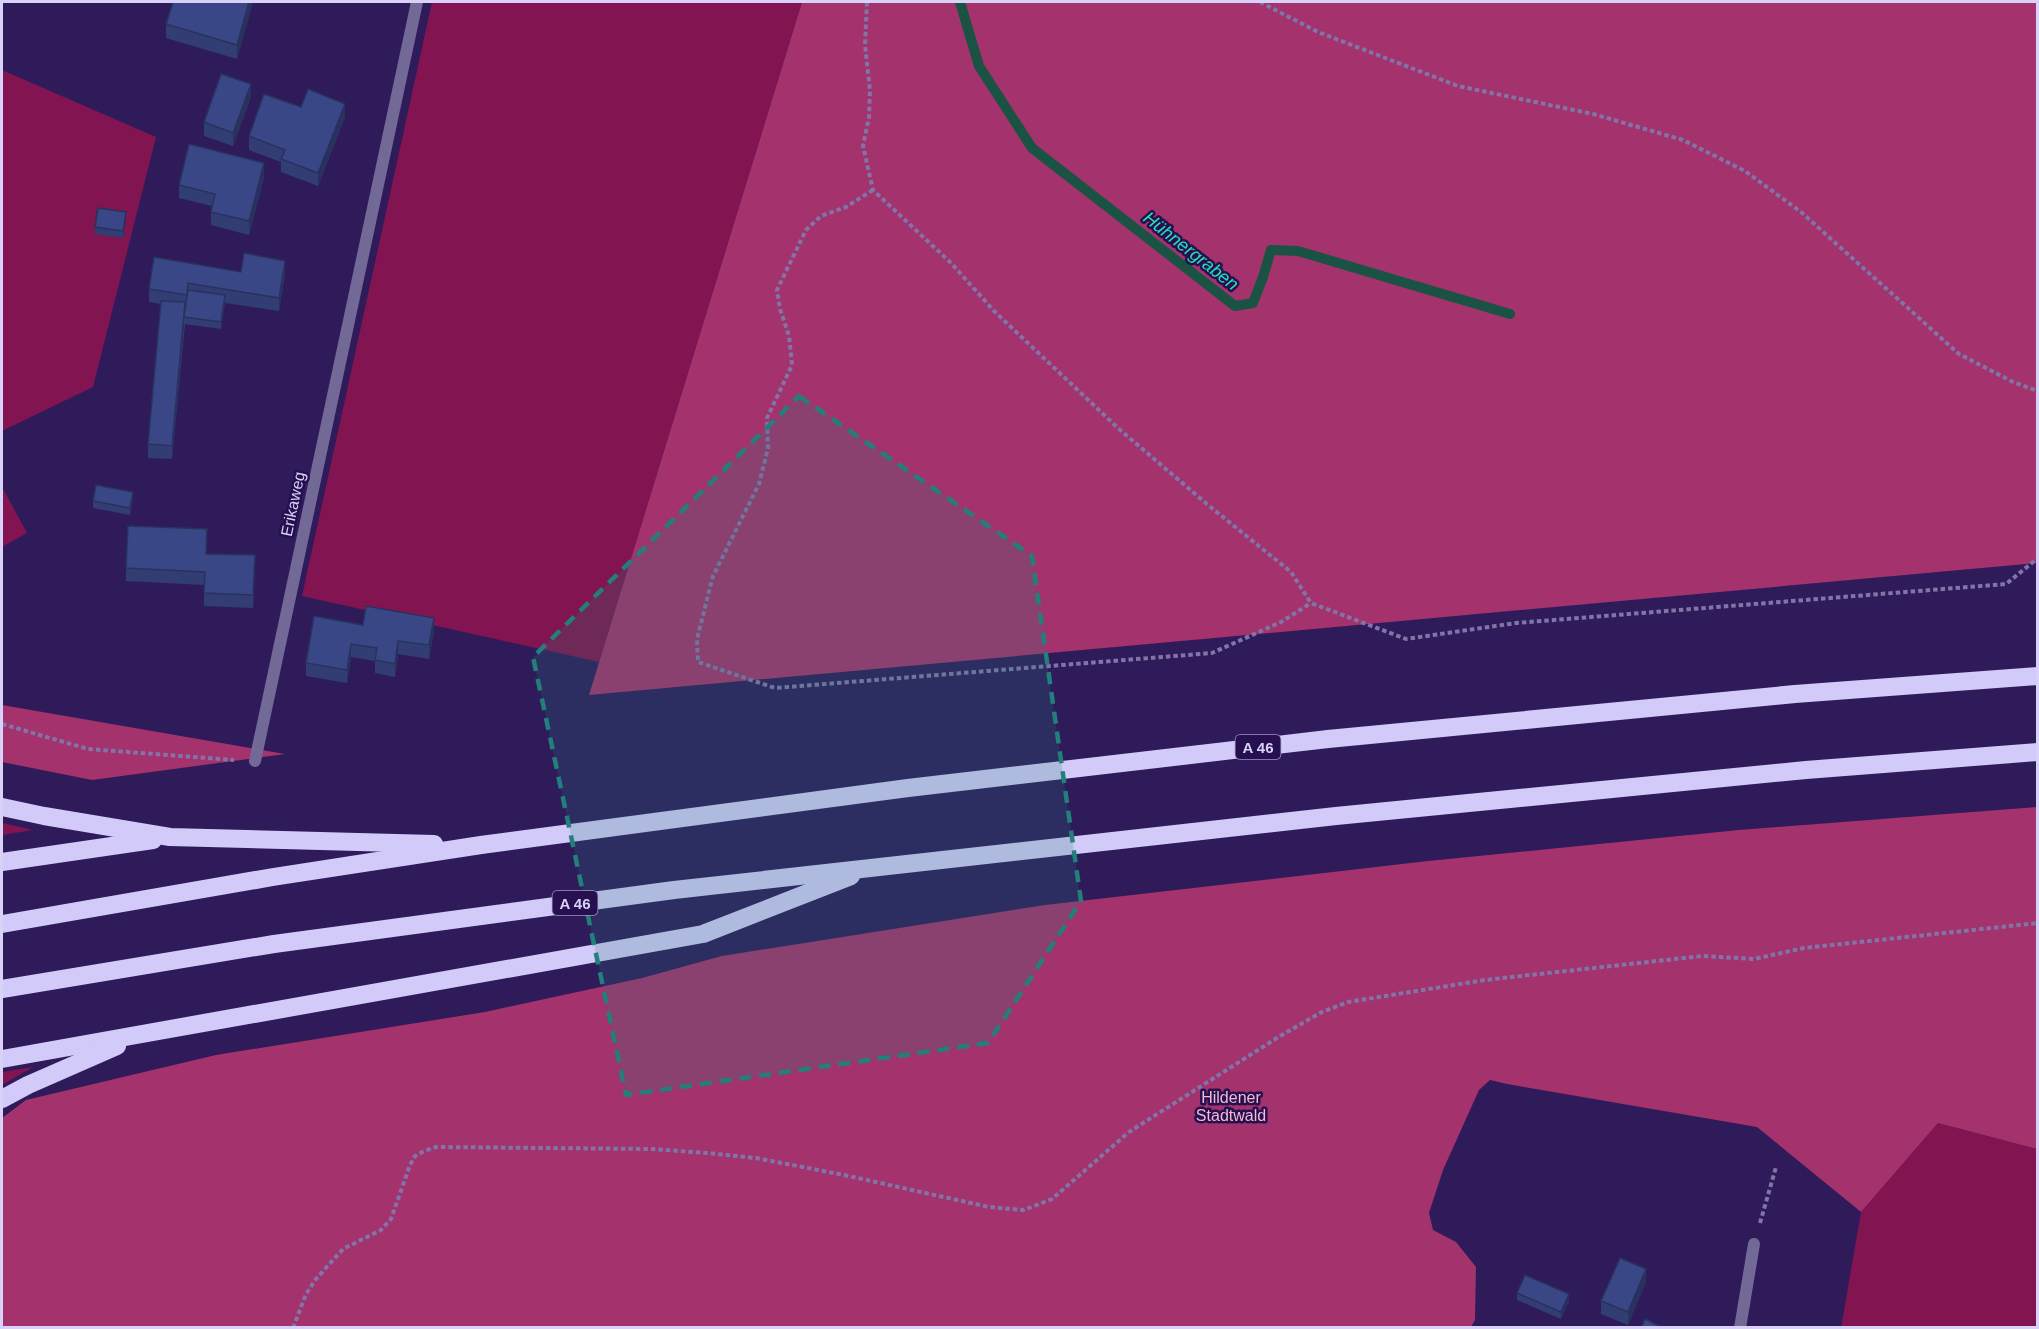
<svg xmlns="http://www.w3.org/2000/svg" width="2039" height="1329" font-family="Arial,sans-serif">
<rect width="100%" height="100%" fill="#2f1b5a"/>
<!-- green -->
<g fill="#821451">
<path d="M432 2H802L599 662 302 596Z"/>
<path d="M2 70 156 137 93 387 2 431Z"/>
<path d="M2 487 27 533 2 547Z"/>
<path d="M2 823 33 830 2 835Z"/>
<path d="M33 1067 2 1085V1072Z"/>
<path d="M1938 1123 2037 1149V1327L1841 1328 1861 1212Z"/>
</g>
<!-- forest -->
<g fill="#a4326c">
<path d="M802 2H2037V563L589 695Z"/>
<path d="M2 705 285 754 92 780 2 762Z"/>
<path d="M2037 807V1149L1938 1123 1861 1212 1757 1127 1507 1084 1490 1080 1479 1090 1443 1170 1429 1213 1433 1230 1456 1242 1476 1267 1475 1320 1471 1327H2V1118L26 1100 216 1055 485 1012 642 978 722 956 1045 905 1428 861 1739 830Z"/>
</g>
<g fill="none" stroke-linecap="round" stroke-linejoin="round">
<!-- stream -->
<path stroke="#1a5344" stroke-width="10" d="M960 2 979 66 1032 148 1235 306 1253 303 1263 277 1271 250 1298 251 1510 314"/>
<!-- path -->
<g stroke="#8174a7" stroke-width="4" stroke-dasharray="4.5 3" stroke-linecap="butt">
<path d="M867 2 865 45 870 91 869 117 863 146 873 190 951 263 995 312 1119 429 1208 505 1291 572 1311 603 1406 639 1516 623 2006 584 2038 558"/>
<path d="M1260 2 1318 32 1458 86 1593 114 1683 140 1745 171 1801 212 1959 354 2013 382 2038 391"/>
<path d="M873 190 846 207 821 216 806 230 777 290 780 309 789 336 792 365 767 418 768 448 759 484 713 576 697 639 698 662 775 688 1212 653 1281 622 1311 603"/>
<path d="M2 724 88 749 234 760"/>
<path d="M1760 1223 1776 1167"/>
<path d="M293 1328 306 1294 316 1279 343 1249 381 1230 391 1219 410 1165 415 1156 424 1151 436 1147 651 1149 707 1153 756 1158 844 1175 989 1207 1024 1210 1052 1199 1129 1132 1280 1036 1322 1012 1348 1002 1485 980 1702 956 1754 959 1804 948 2038 923"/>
</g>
<!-- service -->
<path stroke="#726997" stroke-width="12" d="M1740 1328 1754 1244"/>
<!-- minor -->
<path stroke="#726997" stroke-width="12" d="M255 761 417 2"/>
<!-- motorway -->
<g stroke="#d2caf8" stroke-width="18">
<path d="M2 807 44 816 170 837 434 844"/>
<path d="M2 862 153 840"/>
<path d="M2 924 273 877 481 845 908 788 1328 739 1795 694 2038 676"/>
<path d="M2 989 274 944 674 890 1336 816 1806 770 2038 752"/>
<path d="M2 1059 703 934 851 876"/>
<path d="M2 1099 28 1085 117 1046"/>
</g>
</g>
<!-- wall -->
<g fill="#323d74">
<path d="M173 2H253L237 59 166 38V24Z"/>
<path d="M251 97 233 146 204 136V122Z"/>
<path d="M301 107 345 117 318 186 281 172V162L249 150V136Z"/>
<path d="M264 177 249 235 211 225V212L212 206 179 198V185Z"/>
<path d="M126 219 123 238 95 234V227Z"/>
<path d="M241 272 285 274 279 311 225 303 221 329 185 324 172 459 148 458V444L161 304 149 302V289Z"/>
<path d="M133 499 130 515 93 508V501Z"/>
<path d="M207 542 206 554 255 569 253 608 204 606V585L126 581V568Z"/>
<path d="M363 625 434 631 429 659 398 654 395 677 375 673V661L351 657 347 683 306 676V663Z"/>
<path d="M1646 1282 1628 1325 1601 1314V1301Z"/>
<path d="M1517 1293 1569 1301 1561 1319 1517 1300Z"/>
</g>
<!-- shaded-wall -->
<g fill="#29325e">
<path d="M249 2H253L237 59V45Z"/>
<path d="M251 84V97L233 146V133Z"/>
<path d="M345 104V117L318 186V173Z"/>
<path d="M264 163V177L249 235V221Z"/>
<path d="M126 212V219L123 238V231Z"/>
<path d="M285 261V274L279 311V298Z"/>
<path d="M225 295V302L221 329V322Z"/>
<path d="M184 317V324L172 459V446Z"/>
<path d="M133 492V499L130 515V508Z"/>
<path d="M434 618V631L429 659V645Z"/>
<path d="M398 641V654L395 677V664Z"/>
<path d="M351 644V657L347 683V670Z"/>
<path d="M1646 1269V1282L1628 1325V1312Z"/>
<path d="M1569 1294V1301L1561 1319V1312Z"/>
</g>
<!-- building -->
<g fill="#3a4787" stroke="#29325e" stroke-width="1.5">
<path d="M173 2H249L237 45 166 24Z"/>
<path d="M221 74 251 84 233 133 204 122Z"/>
<path d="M308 89 345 104 318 173 281 159 285 150 249 136 264 94 301 107Z"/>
<path d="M189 144 264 163 249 221 211 212 215 194 179 185Z"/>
<path d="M98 208 126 212 123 231 95 227Z"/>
<path d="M244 253 285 261 279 298 188 283 187 295 149 289 154 257 241 272Z"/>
<path d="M188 290 225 295 221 322 184 317Z"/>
<path d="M161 301 185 302 172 446 148 444Z"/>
<path d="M96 485 133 492 130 508 93 501Z"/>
<path d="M128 526 207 529 206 554 255 555 253 595 204 593 205 572 126 568Z"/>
<path d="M366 606 434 618 429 645 398 641 395 664 375 660 377 648 351 644 347 670 306 663 314 616 363 625Z"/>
<path d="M1620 1258 1646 1269 1628 1312 1601 1301Z"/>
<path d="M1525 1275 1569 1294 1561 1312 1517 1293Z"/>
<path d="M1645 1319 1663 1328H1641Z"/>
</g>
<!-- marked area -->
<path fill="#237f7c" fill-opacity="0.2" stroke="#237f7c" stroke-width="4.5" stroke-dasharray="12 8" stroke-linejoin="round" d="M799 396 1032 556 1081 901 988 1043 626 1095 533 657Z"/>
<g text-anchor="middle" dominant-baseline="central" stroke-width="5" stroke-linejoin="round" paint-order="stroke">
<!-- shield labels -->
<g fill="#26104f" stroke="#a397c5" stroke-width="1.5">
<rect x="1235.5" y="735" width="45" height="24" rx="4.5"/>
<rect x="552.5" y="891" width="45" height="24" rx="4.5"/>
</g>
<g font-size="15" font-weight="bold" fill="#d8d1f8">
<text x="1258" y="747">A 46</text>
<text x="575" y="903">A 46</text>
</g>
<!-- street labels -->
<g font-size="16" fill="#d8d1f8" stroke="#26104f">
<text transform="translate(293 504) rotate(-78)">Erikaweg</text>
</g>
<!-- park labels -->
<g font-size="16" fill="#f6bad2" stroke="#26104f">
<text x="1231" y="1097">Hildener<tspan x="1231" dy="18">Stadtwald</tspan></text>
</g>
<!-- water labels -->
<g font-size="18" font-style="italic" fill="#24e1b8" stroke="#26104f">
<text transform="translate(1191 251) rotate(38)">Hühnergraben</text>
</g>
</g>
<!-- border -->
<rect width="2039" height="1329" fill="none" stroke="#d8d1f8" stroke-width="6"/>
</svg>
